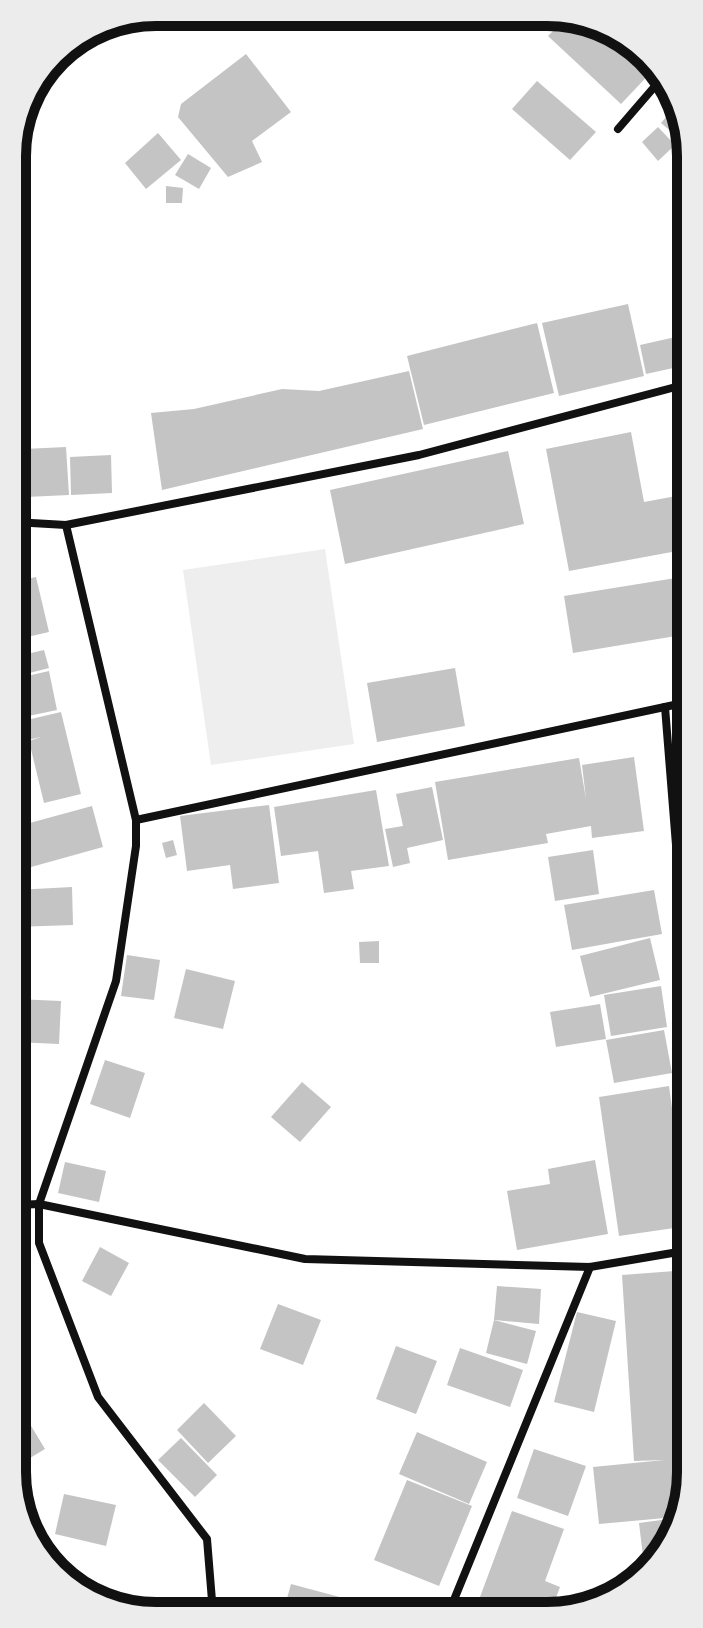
<svg xmlns="http://www.w3.org/2000/svg" width="703" height="1628" font-family="'DM Sans',sans-serif">
<rect width="100%" height="100%" fill="#fff"/>
<!-- green -->
<path fill="#eee" d="M325 549 354 744 211 765 183 570Z"/>
<!-- building -->
<g fill="#c4c4c4">
<path d="M569 15 648 54 656 67 621 104 548 36Z"/>
<path d="M246 54 291 112 252 141 262 162 228 177 178 117 181 104Z"/>
<path d="M537 81 596 132 570 160 512 109Z"/>
<path d="M677 104 686 119V144L661 123Z"/>
<path d="M658 127 675 145 658 161 642 142Z"/>
<path d="M158 133 181 160 146 189 125 163Z"/>
<path d="M188 154 211 168 199 189 175 175Z"/>
<path d="M166 186 183 188 182 203H166Z"/>
<path d="M628 304 644 376 559 396 542 323Z"/>
<path d="M687 313V365L646 374 640 345 680 336 684 350 678 315Z"/>
<path d="M537 323 554 393 424 425 407 356Z"/>
<path d="M409 371 423 429 162 490 151 413 194 409 282 389 319 391Z"/>
<path d="M13 401 25 402 17 499H13Z"/>
<path d="M631 432 644 502 687 494 688 549 569 571 546 449Z"/>
<path d="M66 447 69 495 26 497 24 449Z"/>
<path d="M508 451 524 524 345 564 330 490Z"/>
<path d="M111 455 112 493 71 495 70 457Z"/>
<path d="M688 576V634L573 653 564 596Z"/>
<path d="M36 577 49 632 14 640V582Z"/>
<path d="M44 650 49 668 14 677V657Z"/>
<path d="M455 668 465 726 377 742 367 683Z"/>
<path d="M49 671 57 710 14 719V679Z"/>
<path d="M61 712 81 794 44 803 29 741 41 737 14 743V723Z"/>
<path d="M688 744V793L682 795 673 747Z"/>
<path d="M634 757 644 831 592 838 591 826 546 834 548 843 448 860 435 782 579 758 586 799 582 765Z"/>
<path d="M432 787 443 840 407 848 410 863 393 867 385 829 403 826 396 794Z"/>
<path d="M376 790 389 866 351 871 354 889 324 893 318 851 281 856 274 807Z"/>
<path d="M269 805 279 883 233 889 230 865 187 871 180 816Z"/>
<path d="M92 806 103 847 24 869 15 827Z"/>
<path d="M173 840 177 855 166 858 162 843Z"/>
<path d="M593 850 599 894 555 901 548 857Z"/>
<path d="M72 887 73 925 15 927V890Z"/>
<path d="M654 890 662 934 572 950 564 905Z"/>
<path d="M650 938 660 980 590 997 580 956Z"/>
<path d="M379 941V963H360L359 942Z"/>
<path d="M127 955 160 960 154 1000 121 996Z"/>
<path d="M186 969 235 981 223 1029 174 1018Z"/>
<path d="M661 986 667 1027 611 1036 604 995Z"/>
<path d="M15 999 61 1001 59 1044 15 1042Z"/>
<path d="M600 1004 606 1039 556 1047 550 1012Z"/>
<path d="M664 1030 672 1073 614 1083 606 1040Z"/>
<path d="M105 1060 145 1073 130 1118 90 1104Z"/>
<path d="M302 1082 331 1107 300 1142 271 1117Z"/>
<path d="M669 1086 688 1226 619 1236 599 1097Z"/>
<path d="M595 1160 608 1234 517 1250 507 1191 550 1184 548 1169Z"/>
<path d="M65 1162 106 1171 99 1202 58 1193Z"/>
<path d="M100 1247 129 1263 111 1296 82 1281Z"/>
<path d="M688 1270 691 1482 676 1517 599 1524 593 1467 664 1460 634 1461 622 1275Z"/>
<path d="M497 1286 541 1289 539 1324 494 1320Z"/>
<path d="M278 1304 321 1320 303 1365 260 1349Z"/>
<path d="M577 1312 616 1321 594 1412 554 1402Z"/>
<path d="M494 1320 536 1331 527 1364 486 1353Z"/>
<path d="M396 1346 437 1361 416 1414 376 1399Z"/>
<path d="M460 1348 523 1370 510 1407 447 1385Z"/>
<path d="M16 1401 45 1449 20 1464 17 1458Z"/>
<path d="M204 1403 236 1436 208 1463 177 1430Z"/>
<path d="M417 1432 487 1462 469 1504 399 1474Z"/>
<path d="M181 1438 217 1475 195 1497 158 1460Z"/>
<path d="M534 1449 586 1466 568 1516 517 1498Z"/>
<path d="M407 1480 472 1506 439 1586 374 1560Z"/>
<path d="M64 1494 116 1505 106 1546 55 1534Z"/>
<path d="M512 1511 564 1529 545 1581 560 1587 551 1611 517 1612 480 1597Z"/>
<path d="M676 1518 656 1567 645 1573 639 1523Z"/>
<path d="M291 1584 362 1603 359 1612 283 1613Z"/>
<path d="M372 1601 398 1612H367Z"/>
</g>
<g fill="none" stroke-linecap="round" stroke-linejoin="round">
<!-- minor -->
<g stroke="#111" stroke-width="8">
<path d="M618 129 662 78"/>
<path d="M14 522 66 525 419 455 687 384"/>
<path d="M66 525 136 820V846L116 981 39 1204V1243L98 1397 207 1539 213 1613"/>
<path d="M665 707 689 1008"/>
<path d="M136 820 688 702"/>
<path d="M16 1205 39 1204 305 1259 590 1267 690 1250"/>
<path d="M449 1612 590 1267"/>
</g>
</g>
<!-- crop -->
<path d="M0 0H703V1628H0ZM156 26H547A130 130 0 0 1 677 156V1472A130 130 0 0 1 547 1602H156A130 130 0 0 1 26 1472V156A130 130 0 0 1 156 26Z" fill="#ececec" fill-rule="evenodd"/>
<path fill="none" stroke="#111" stroke-width="10" d="M156 26H547A130 130 0 0 1 677 156V1472A130 130 0 0 1 547 1602H156A130 130 0 0 1 26 1472V156A130 130 0 0 1 156 26Z"/>
</svg>
